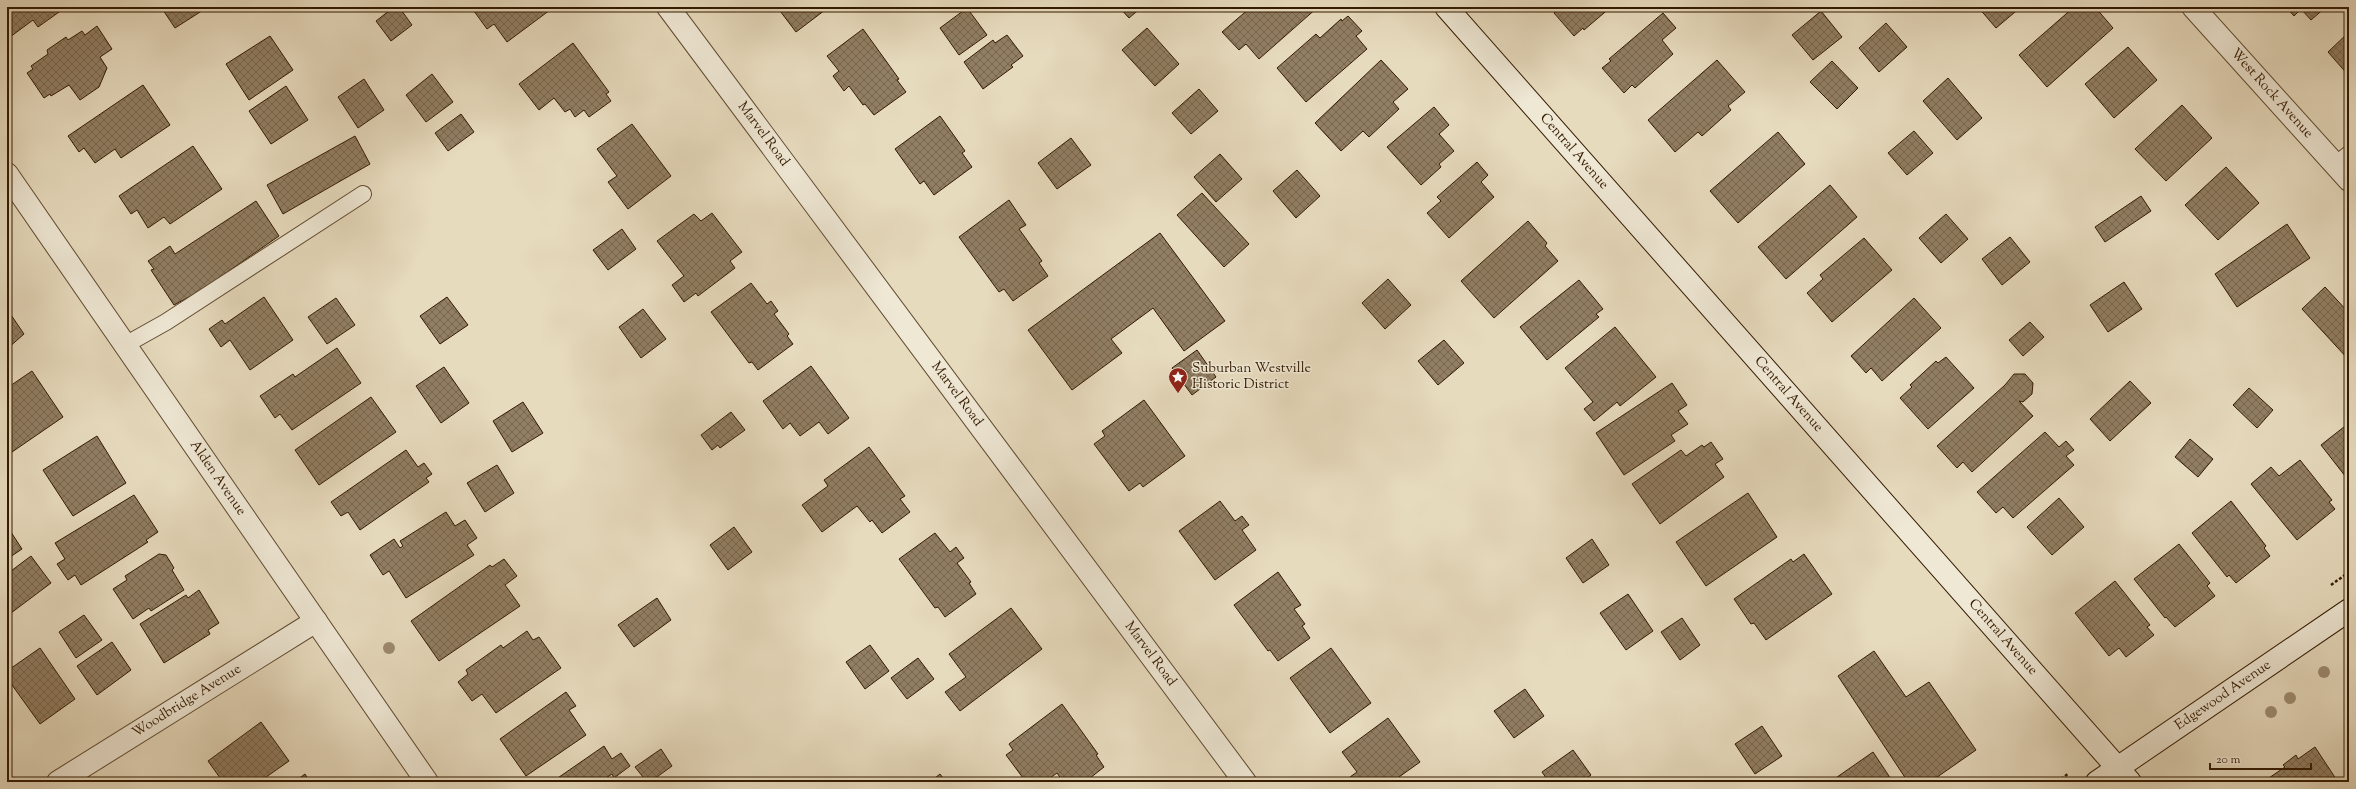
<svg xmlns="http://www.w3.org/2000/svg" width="2356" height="789" font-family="'Sorts Mill Goudy',serif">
<defs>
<pattern id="building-cross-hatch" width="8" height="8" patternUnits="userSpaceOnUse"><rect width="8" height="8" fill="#917e63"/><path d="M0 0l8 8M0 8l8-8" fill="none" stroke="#77664f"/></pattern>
</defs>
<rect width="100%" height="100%" fill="#e7dbbe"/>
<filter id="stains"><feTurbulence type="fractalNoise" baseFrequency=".005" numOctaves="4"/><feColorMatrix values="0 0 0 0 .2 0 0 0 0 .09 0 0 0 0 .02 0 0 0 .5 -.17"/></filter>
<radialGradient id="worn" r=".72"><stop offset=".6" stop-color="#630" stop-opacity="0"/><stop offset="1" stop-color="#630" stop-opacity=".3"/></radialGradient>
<!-- building -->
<g fill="url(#building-cross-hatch)" stroke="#331a01">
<path d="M7 7H66L38 27 33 20 10 37 7 33Z"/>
<path d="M161 7H208L175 28Z"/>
<path d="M394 7H399L412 25 391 41 376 21Z"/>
<path d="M471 7H548L550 10 507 42 494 24 487 29Z"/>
<path d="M777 7H829L796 32Z"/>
<path d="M1119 7H1142L1129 18Z"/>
<path d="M1251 7H1318L1259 59 1246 44 1239 50 1222 32Z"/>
<path d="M1561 7H1611L1584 30 1583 28 1574 36 1554 13Z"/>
<path d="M1978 7H2021L1996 28Z"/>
<path d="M2074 7H2095L2113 28 2047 87 2019 55Z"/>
<path d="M2286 7H2326L2311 20 2301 9 2294 16Z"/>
<path d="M967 8 987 35 959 55 940 28Z"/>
<path d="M1821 11 1842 37 1813 60 1792 35Z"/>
<path d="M1663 13 1676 28 1662 40 1673 54 1635 88 1632 85 1624 93 1602 68 1611 61 1609 59Z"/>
<path d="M1348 16 1362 31 1356 36 1367 49 1306 102 1277 68 1316 34 1320 38 1341 19 1342 21Z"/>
<path d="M1886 23 1907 47 1879 72 1859 48Z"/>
<path d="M97 26 112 49 100 57 107 68 99 87 80 100 69 85 51 96 50 94 44 98 27 73 33 69 31 66 48 54 47 50 66 37 68 40 82 31 85 35Z"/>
<path d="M1147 28 1179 64 1155 86 1122 50Z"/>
<path d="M863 29 899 79 897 80 906 92 874 115 865 104 863 105 849 86 844 91 833 76 839 71 827 56Z"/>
<path d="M2349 32V76L2328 52Z"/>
<path d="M1007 35 1023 56 1011 65 1013 67 983 89 964 62 993 40 995 43Z"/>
<path d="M270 36 293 70 249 100 226 64Z"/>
<path d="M573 43 609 92 606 94 611 101 589 117 584 110 575 117 570 109 565 112 554 98 539 110 519 84Z"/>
<path d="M2128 47 2157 80 2114 118 2085 84Z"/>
<path d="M1381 60 1408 89 1393 102 1399 109 1369 137 1363 131 1341 151 1315 123Z"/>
<path d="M1717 60 1745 92 1728 106 1731 110 1702 136 1698 132 1675 152 1648 120Z"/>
<path d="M1832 61 1858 88 1837 109 1810 82Z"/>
<path d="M432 74 453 102 426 122 406 95Z"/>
<path d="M1948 78 1982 118 1957 140 1923 101Z"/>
<path d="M364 79 384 110 358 128 338 97Z"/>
<path d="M143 85 170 125 121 158 115 149 95 163 84 148 79 152 68 136Z"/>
<path d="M286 86 308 120 271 144 249 111Z"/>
<path d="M1199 89 1218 111 1191 134 1172 113Z"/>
<path d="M2182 105 2212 138 2166 181 2135 149Z"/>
<path d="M1434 107 1449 125 1439 134 1454 151 1439 164 1441 167 1421 185 1387 147Z"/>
<path d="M461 114 474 132 448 151 435 133Z"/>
<path d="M940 116 965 151 962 153 972 167 934 195 924 181 920 184 895 149Z"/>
<path d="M632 124 671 176 628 209 608 182 617 176 597 149Z"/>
<path d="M1914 131 1933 153 1907 175 1888 153Z"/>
<path d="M1778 132 1805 164 1738 223 1710 191Z"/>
<path d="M355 136 370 164 283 214 267 185Z"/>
<path d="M1071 138 1091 165 1057 189 1038 163Z"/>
<path d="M193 146 222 189 170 224 164 217 148 228 137 210 131 214 119 196Z"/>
<path d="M1220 154 1242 179 1216 202 1194 177Z"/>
<path d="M1477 162 1488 175 1481 182 1494 197 1449 238 1427 213 1441 201 1437 197Z"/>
<path d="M2226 167 2259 203 2218 240 2185 205Z"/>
<path d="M1297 170 1320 196 1296 218 1273 191Z"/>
<path d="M1830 185 1857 217 1786 279 1758 247Z"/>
<path d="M1202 193 1249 244 1224 267 1177 215Z"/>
<path d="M2141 196 2151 211 2105 242 2095 227Z"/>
<path d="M1009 200 1026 225 1019 229 1042 261 1039 263 1048 276 1013 301 1004 289 999 292 959 237Z"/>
<path d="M256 201 279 236 200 291 174 305 151 270 154 269 148 261 170 246 175 254Z"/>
<path d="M712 213 742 252 730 261 735 268 698 296 696 293 684 302 672 285 684 276 657 241 694 214 701 221Z"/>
<path d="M1946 214 1968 239 1941 263 1919 238Z"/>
<path d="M1528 221 1547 243 1545 246 1558 261 1494 318 1461 281Z"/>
<path d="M2287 224 2310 258 2237 307 2215 274Z"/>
<path d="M622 229 636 249 608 270 593 250Z"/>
<path d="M1160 233 1225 321 1184 351 1153 308 1111 339 1122 353 1072 390 1028 330Z"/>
<path d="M2010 237 2030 262 2002 285 1982 259Z"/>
<path d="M1864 238 1892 270 1832 322 1807 293 1823 279 1820 275Z"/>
<path d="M1388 279 1411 305 1385 329 1362 303Z"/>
<path d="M1579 280 1603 309 1596 314 1599 317 1547 360 1520 327Z"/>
<path d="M2124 282 2142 309 2108 332 2090 305Z"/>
<path d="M751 283 767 304 771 301 778 311 774 314 789 334 787 336 793 344 758 370 752 362 749 363 711 312Z"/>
<path d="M2325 287 2349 313 2348 359 2302 309Z"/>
<path d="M264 297 293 340 250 370 230 340 221 347 209 329 222 320 225 324Z"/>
<path d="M447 297 468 325 440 344 420 316Z"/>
<path d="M336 298 355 325 327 344 308 317Z"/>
<path d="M1914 298 1941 328 1882 381 1871 368 1866 373 1851 356Z"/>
<path d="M7 309 24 334 7 349Z"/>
<path d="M643 309 666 339 641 358 619 327Z"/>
<path d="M2030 322 2044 337 2023 356 2009 340Z"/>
<path d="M1615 327 1656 377 1620 406 1617 402 1594 421 1584 409 1593 402 1565 368Z"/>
<path d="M1444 340 1464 363 1438 385 1418 361Z"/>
<path d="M337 348 361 383 292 430 280 414 275 418 260 396 293 374 295 377Z"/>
<path d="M1197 350 1216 377 1192 395 1172 368Z"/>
<path d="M1946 357 1974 388 1928 429 1900 398 1912 387 1910 385 1936 361 1938 363Z"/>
<path d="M811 366 849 418 828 434 819 422 800 436 790 423 783 429 763 401Z"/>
<path d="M444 367 469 403 441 423 416 386Z"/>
<path d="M2349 370V379L2344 374Z"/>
<path d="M32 371 63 417 12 452 7 446V388Z"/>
<path d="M2014 374H2025L2033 383 2032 394 2023 402 2019 401 2033 416 1972 472 1963 462 1957 468 1937 446 2005 385Z"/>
<path d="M2130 381 2151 403 2110 441 2090 419Z"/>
<path d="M1672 383 1687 405 1678 411 1688 424 1671 435 1675 441 1624 475 1596 433Z"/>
<path d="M2249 388 2273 410 2257 428 2233 405Z"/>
<path d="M371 397 396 432 319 485 295 450Z"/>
<path d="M1144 400 1185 456 1143 487 1140 483 1129 491 1094 444 1105 436 1102 431Z"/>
<path d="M523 402 543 433 512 452 493 421Z"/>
<path d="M731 412 745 430 720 448 718 445 712 450 701 435Z"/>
<path d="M2349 423V481L2321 445Z"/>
<path d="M2045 432 2059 447 2066 441 2074 450 2066 456 2074 465 2013 518 2003 507 1996 513 1977 492Z"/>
<path d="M97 436 126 483 73 516 43 470Z"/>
<path d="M2190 439 2213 459 2198 477 2175 457Z"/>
<path d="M1711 442 1723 459 1715 464 1724 477 1660 524 1632 484 1681 450 1686 456 1702 445 1704 447Z"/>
<path d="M869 447 905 496 900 499 910 512 882 533 872 520 870 522 857 506 822 532 802 505 828 486 824 480Z"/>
<path d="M406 450 418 467 424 463 432 474 426 478 429 482 360 530 348 512 341 516 331 502Z"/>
<path d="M2300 460 2332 500 2329 502 2335 509 2297 540 2251 484 2271 467 2279 476Z"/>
<path d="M497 465 514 493 485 512 467 483Z"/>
<path d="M1748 493 1777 537 1706 586 1676 542Z"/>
<path d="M134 495 158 532 146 540 148 542 81 585 75 575 68 580 57 564 65 559 55 543Z"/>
<path d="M2059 498 2084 527 2052 555 2027 527Z"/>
<path d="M1220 501 1235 521 1242 516 1249 525 1242 530 1256 550 1215 580 1179 531Z"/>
<path d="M2231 501 2266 546 2264 548 2270 556 2236 583 2229 575 2227 577 2192 533Z"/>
<path d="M446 512 455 526 465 520 477 538 467 545 474 555 406 598 389 571 383 575 370 555 394 539 400 548 403 546 400 541Z"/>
<path d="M7 526 22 549 7 559Z"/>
<path d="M734 527 752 552 728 570 710 545Z"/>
<path d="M935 533 950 552 956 547 964 558 957 563 971 582 969 583 976 594 945 617 938 607 935 608 899 559Z"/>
<path d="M1592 539 1609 565 1583 583 1566 558Z"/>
<path d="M2179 544 2210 583 2207 586 2215 596 2175 627 2166 617 2165 618 2134 579Z"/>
<path d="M159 554 166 555 174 568 172 570 184 590 151 611 149 608 133 619 113 589 127 580 125 576Z"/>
<path d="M1804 554 1832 594 1766 640 1754 623 1751 624 1734 599 1791 559 1793 562Z"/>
<path d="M31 556 51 583 7 616V574Z"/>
<path d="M504 559 517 576 505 585 520 606 439 661 411 621 490 565 492 567Z"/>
<path d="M1278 572 1301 605 1294 609 1305 624 1302 626 1310 638 1278 661 1270 650 1268 651 1234 605Z"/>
<path d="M2115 581 2150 625 2147 627 2154 635 2126 657 2119 648 2109 656 2075 613Z"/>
<path d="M199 590 219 623 208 630 210 634 164 663 140 624 186 595 188 598Z"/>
<path d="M1628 594 1653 631 1626 650 1600 613Z"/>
<path d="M657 598 671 620 634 647 618 625Z"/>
<path d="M1011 608 1042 649 960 711 945 692 966 677 949 654Z"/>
<path d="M84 615 102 640 76 658 59 632Z"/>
<path d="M1682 618 1700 645 1680 660 1661 632Z"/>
<path d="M527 631 533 640 539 637 561 668 496 713 482 694 472 701 458 682 468 674 466 670 501 645 503 648Z"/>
<path d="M112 642 131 670 97 695 77 666Z"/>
<path d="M870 645 889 671 865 689 846 662Z"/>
<path d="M40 648 75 699 40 724 7 678V671Z"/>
<path d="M1331 648 1371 703 1330 733 1290 678Z"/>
<path d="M1874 651 1906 697 1929 682 1976 750 1930 782H1908L1838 676Z"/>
<path d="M918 658 934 679 907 699 891 678Z"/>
<path d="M1525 689 1544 716 1514 738 1494 711Z"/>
<path d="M566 692 576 706 569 710 586 735 526 776 500 739Z"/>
<path d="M1062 704 1098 754 1096 755 1104 767 1085 782H1067L1065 779 1062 780 1057 773 1044 782H1026L1006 755 1013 750 1009 744Z"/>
<path d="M1388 718 1420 762 1392 782H1353L1350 777 1357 772 1342 752Z"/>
<path d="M261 722 289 761 259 782H223L208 761Z"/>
<path d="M1762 726 1782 756 1755 774 1735 744Z"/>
<path d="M604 746 612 759 621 753 630 766 614 778 612 774 603 780 604 782H552Z"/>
<path d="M2315 747 2338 782H2263L2285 767 2283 765 2296 755 2298 759Z"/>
<path d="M661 749 672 766 650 782H647L635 767Z"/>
<path d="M1573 750 1591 775 1581 782H1549L1542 772Z"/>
<path d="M1873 752 1893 782H1830Z"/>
<path d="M305 774 310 782H294Z"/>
<path d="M940 774 946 782H930Z"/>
</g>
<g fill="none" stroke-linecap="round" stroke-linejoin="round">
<defs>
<g id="lane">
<path d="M2335 165 2349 154"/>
<path d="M125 345 166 322 363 194"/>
</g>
<g id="street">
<path id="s1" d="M668 7 1245 782"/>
<path id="s2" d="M2193 7 2349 180"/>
<path id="s3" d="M7 174 427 782"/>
<path id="s4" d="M58 782 316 621"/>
</g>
<g id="secondary">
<path id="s5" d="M1446 7 2130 782"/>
<path id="s6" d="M2097 782 2349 610"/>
</g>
</defs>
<!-- lane casing -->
<use href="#lane" stroke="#604a30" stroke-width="18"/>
<!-- street casing -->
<use href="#street" stroke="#604a30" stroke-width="24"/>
<!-- secondary casing -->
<use href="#secondary" stroke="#331a01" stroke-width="24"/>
<!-- path -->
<g stroke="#331a01" stroke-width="2.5" stroke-dasharray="3 2" stroke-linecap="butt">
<path d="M2331 585 2349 572"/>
<path d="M2057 782 2069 773"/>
</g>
<!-- lane -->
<use href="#lane" stroke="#efe8d5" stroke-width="16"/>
<!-- street -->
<use href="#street" stroke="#efe8d5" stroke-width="22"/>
<!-- secondary -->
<use href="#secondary" stroke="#efe8d5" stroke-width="22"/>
</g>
<!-- trees -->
<g fill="#9d8b70">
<circle cx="389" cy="648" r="6"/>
<circle cx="2324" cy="672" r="6"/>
<circle cx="2290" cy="698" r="6"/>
<circle cx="2271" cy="712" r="6"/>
</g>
<!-- icons -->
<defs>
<symbol id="sight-pin" viewBox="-11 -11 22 30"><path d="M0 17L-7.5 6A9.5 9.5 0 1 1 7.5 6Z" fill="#8f2418" stroke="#efe8d5"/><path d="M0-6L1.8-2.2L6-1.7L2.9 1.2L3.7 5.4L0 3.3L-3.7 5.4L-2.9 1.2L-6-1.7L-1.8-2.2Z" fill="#fff"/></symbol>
</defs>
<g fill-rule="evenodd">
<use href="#sight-pin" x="1167" y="366" width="22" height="30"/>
</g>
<g text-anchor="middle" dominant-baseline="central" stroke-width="3" stroke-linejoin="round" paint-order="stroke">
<!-- street labels -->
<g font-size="14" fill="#331a01" stroke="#efe8d5">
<text stroke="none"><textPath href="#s2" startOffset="117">West Rock Avenue</textPath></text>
<text stroke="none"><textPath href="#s1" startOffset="159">Marvel Road</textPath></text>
<text stroke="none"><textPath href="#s5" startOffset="193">Central Avenue</textPath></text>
<text stroke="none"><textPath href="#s1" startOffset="483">Marvel Road</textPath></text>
<text stroke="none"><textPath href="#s5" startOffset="517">Central Avenue</textPath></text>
<text stroke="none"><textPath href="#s3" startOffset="370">Alden Avenue</textPath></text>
<text stroke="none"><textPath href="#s5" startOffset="841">Central Avenue</textPath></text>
<text stroke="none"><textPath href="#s1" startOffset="807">Marvel Road</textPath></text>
<text stroke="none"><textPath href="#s6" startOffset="153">Edgewood Avenue</textPath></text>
<text stroke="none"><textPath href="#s4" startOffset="152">Woodbridge Avenue</textPath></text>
</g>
<!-- poi labels -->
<g font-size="14" fill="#331a01" stroke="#efe8d5" text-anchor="start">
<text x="1192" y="369">Suburban Westville<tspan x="1192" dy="16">Historic District</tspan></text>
</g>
</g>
<!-- margin -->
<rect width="2356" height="789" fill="none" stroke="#e7dbbe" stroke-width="24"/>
<rect x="8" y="8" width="2340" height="773" fill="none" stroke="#331a01" stroke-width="2"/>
<rect x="12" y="12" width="2332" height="765" fill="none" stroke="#331a01"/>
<!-- scale -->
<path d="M2210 763v6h101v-6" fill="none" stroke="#331a01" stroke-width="2"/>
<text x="2216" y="763" font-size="12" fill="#331a01" stroke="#efe8d5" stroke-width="3" paint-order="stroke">20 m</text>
<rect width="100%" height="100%" filter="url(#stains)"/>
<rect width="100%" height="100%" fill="url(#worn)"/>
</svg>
